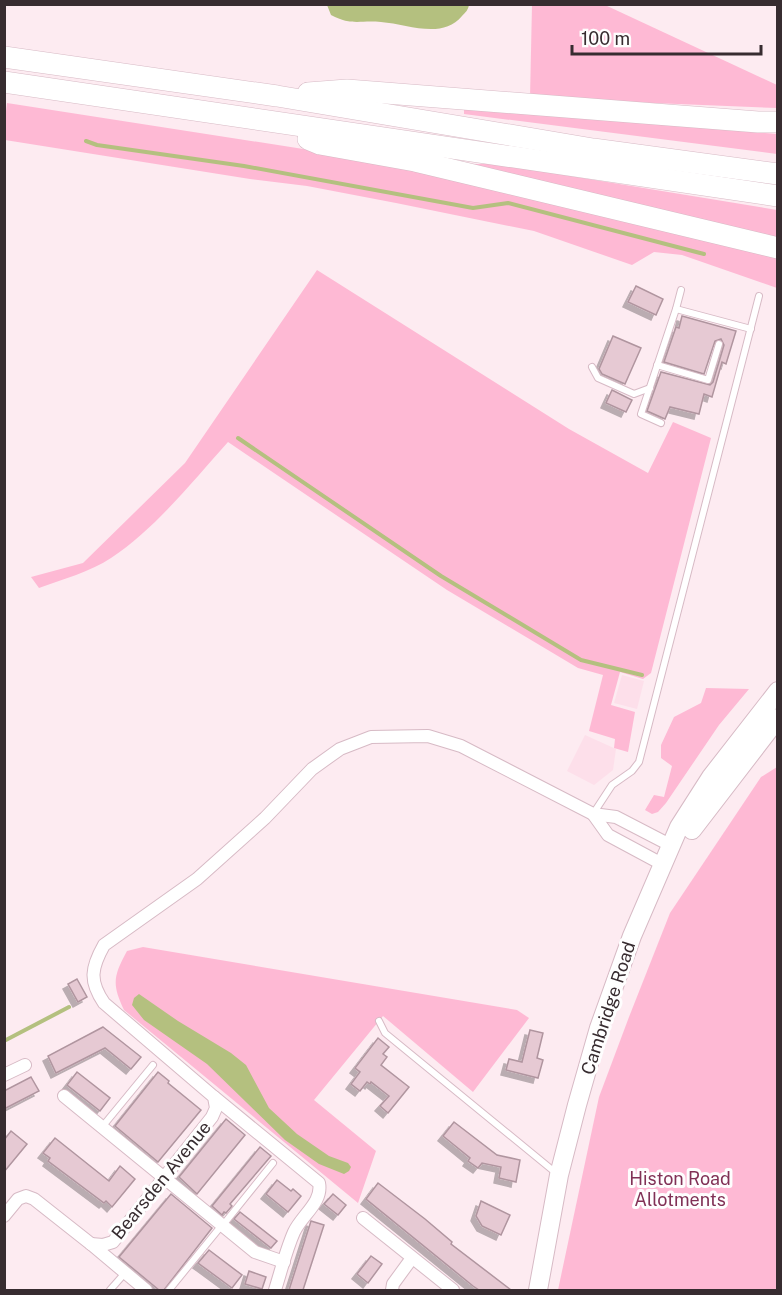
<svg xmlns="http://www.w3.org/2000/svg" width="782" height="1295" font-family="'Public Sans',sans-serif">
<defs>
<filter id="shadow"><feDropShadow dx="-5" dy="5" stdDeviation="0" flood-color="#0004"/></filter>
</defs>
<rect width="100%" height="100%" fill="#fdebf1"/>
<!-- built -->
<g fill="#fddfea">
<path d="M622 675 644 681 637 709 614 703Z"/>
<path d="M585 735 616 749 613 770 594 785 567 771Z"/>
</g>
<!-- green -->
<g fill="#feb9d4">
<path d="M532 5H605L777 85V108L530 98Z"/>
<path d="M7 103 316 151 506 190 777 257V288L682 255 654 252 632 265 534 231 396 203 307 186 250 179 5 140 4 111H6Z"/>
<path d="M464 107 777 134V154L464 114Z"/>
<path d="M471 164H498L777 210V238Z"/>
<path d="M317 270 569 429 648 473 673 422 711 438 651 673 643 679 620 672 611 705 635 712 628 752 614 748 615 739 589 731 603 675 578 668 447 590 228 442C193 481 155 529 111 558 90 572 63 579 39 588L31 577 83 563 185 463Z"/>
<path d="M706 688 749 689 719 725 666 803 658 812 652 814 645 810 654 795 664 797 672 766 661 758V745L674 717 701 703Z"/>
<path d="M777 767V1290H558L599 1097 629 1017 670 913 761 777Z"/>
<path d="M143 947 517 1010 529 1018 473 1092 383 1016 314 1100 376 1151 358 1203 124 1010C112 984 113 977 127 951Z"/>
</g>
<!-- water -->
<g fill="#b4c07f">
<path d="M327 5V4L469 5C468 10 466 12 462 16 442 40 408 24 381 22 359 20 352 26 331 15Z"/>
<path d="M139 994 178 1021 231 1053 246 1065 269 1108 297 1134 329 1156 348 1163 351 1167 349 1171 344 1174 319 1164 285 1140 207 1064 144 1020 132 1005 134 998Z"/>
</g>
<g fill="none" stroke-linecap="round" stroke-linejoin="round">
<!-- stream -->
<g stroke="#b4c07f" stroke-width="4">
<path d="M86 141 97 145 244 166 473 208 508 203 704 254"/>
<path d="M238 438 441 576 581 660 642 675"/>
<path d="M4 1041 69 1007"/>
</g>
</g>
<!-- building -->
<g fill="#e6c9d3" stroke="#b0959f" stroke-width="1.5" filter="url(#shadow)">
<path d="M636 286 663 299 656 315 628 302Z"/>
<path d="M682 316 736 331 726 364 722 362 712 397 704 394 699 414 670 407 665 419 647 411 661 372 710 385 713 382 724 345 721 339 715 341 704 374 664 362 676 327 679 328Z"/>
<path d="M613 336 641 348 625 384 602 374 599 369Z"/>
<path d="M612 390 632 400 626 412 606 403Z"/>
<path d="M77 979 87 997 78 1002 68 984Z"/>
<path d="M103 1027 141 1057 131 1069 105 1048 56 1073 48 1056Z"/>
<path d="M530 1030 543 1033 537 1058 543 1060 538 1078 506 1070 509 1059 522 1062Z"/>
<path d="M378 1038 389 1047 383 1054 387 1057 381 1065 409 1087 388 1113 380 1106 389 1096 371 1082 370 1084 367 1082 360 1091 351 1084 360 1072 355 1068Z"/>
<path d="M77 1072 110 1098 100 1111 67 1085Z"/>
<path d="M158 1072 169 1081 168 1083 201 1110 158 1162 115 1126Z"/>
<path d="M31 1077 39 1091 4 1109V1091Z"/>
<path d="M226 1119 245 1135 197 1194 179 1177Z"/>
<path d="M454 1122 497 1155 520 1160 516 1182 499 1178 501 1167 482 1163 478 1168 468 1161 470 1158 443 1136Z"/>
<path d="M11 1131 27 1144 4 1172V1140Z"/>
<path d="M55 1138 109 1181 120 1166 135 1179 112 1207 106 1201 104 1203 48 1161 50 1158 43 1153Z"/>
<path d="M260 1147 271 1156 230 1204 232 1206 226 1213 224 1212 222 1215 212 1206Z"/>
<path d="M277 1180 291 1191 293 1189 301 1196 288 1212 266 1194Z"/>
<path d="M378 1183 425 1219 452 1242 451 1244 511 1290H479L473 1286 366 1199Z"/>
<path d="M171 1194 212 1228 164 1290H159L119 1257Z"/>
<path d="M333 1194 346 1205 338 1215 324 1204Z"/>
<path d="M481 1201 510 1215 501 1235 482 1226 476 1216Z"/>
<path d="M240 1212 277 1241 271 1248 234 1219Z"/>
<path d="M311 1221 324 1225 303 1290H289Z"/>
<path d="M209 1250 242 1275 232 1288 198 1263Z"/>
<path d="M371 1256 382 1264 368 1283 357 1274Z"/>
<path d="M249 1271 266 1277 262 1289 245 1284Z"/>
</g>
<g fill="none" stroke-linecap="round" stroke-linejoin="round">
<defs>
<g id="service">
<path d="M676 309 681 290"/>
<path d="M657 365 708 380 719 344"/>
<path d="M592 367 598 378 634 394 650 388"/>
<path d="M661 423 641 414 676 309 751 329"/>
<path d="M593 814 612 785 632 771 639 762 759 296"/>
<path d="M379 1021 385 1033 556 1173"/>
<path d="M102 1127 153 1065"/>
<path d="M223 1225 273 1163"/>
<path d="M110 1290 125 1273"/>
<path d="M169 1290 222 1225"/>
</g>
<g id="minor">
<path d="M593 814 608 835 662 864"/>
<path d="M4 1075 25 1065"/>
<path d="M64 1096 255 1252 284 1262"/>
<path d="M214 1097 319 1183C323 1202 302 1215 294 1232 286 1250 281 1271 275 1290"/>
<path d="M4 1216 18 1199 26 1196 34 1199 91 1244 146 1290"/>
<path d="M363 1218 453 1290"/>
<path d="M91 1244 103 1245 113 1242 212 1117 216 1108 214 1097 104 1003C89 981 91 968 104 945L197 879 265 818 312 769 340 749 371 737 428 736 461 746 593 814 616 817 672 846"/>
<path d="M392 1290 393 1284 412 1258"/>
</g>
<g id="secondary">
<path d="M692 830 778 718"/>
<path d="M538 1290 559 1175 577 1105 599 1028 632 936 679 827 711 777 778 691"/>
</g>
<g id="trunk">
<path d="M4 57 277 96 593 149 778 174"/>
<path d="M4 82 778 196"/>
<path d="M308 93 347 90 758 122H778"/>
<path d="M308 139 320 144 415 161 778 248"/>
</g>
</defs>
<!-- service casing -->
<use href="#service" stroke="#d7bac5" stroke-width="8"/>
<!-- minor casing -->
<use href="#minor" stroke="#d7bac5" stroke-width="14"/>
<!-- secondary casing -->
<use href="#secondary" stroke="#d7bac5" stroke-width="20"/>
<!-- trunk casing -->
<use href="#trunk" stroke="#d7bac5" stroke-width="22"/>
<!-- service -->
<use href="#service" stroke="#fff" stroke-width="6"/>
<!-- minor -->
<use href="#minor" stroke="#fff" stroke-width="12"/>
<!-- secondary -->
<use href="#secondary" stroke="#fff" stroke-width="18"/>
<!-- trunk -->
<use href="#trunk" stroke="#fff" stroke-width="21"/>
</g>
<g text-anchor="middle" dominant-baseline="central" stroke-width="6" stroke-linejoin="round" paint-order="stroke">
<!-- street labels -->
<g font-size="18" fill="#372c30" stroke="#fefefe">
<text transform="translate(608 1008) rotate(-72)">Cambridge Road</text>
<text transform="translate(161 1180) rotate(-51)">Bearsden Avenue</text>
</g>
<!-- park labels -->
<g font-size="18" fill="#813156" stroke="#fefefe">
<text x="680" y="1178">Histon Road<tspan x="680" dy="21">Allotments</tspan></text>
</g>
</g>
<!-- border -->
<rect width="782" height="1295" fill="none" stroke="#372c30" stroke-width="12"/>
<!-- scale -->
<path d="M572 45v9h189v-9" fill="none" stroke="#372c30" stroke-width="3"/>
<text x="581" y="45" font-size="18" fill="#372c30" stroke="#fefefe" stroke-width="4.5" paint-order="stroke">100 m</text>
</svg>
